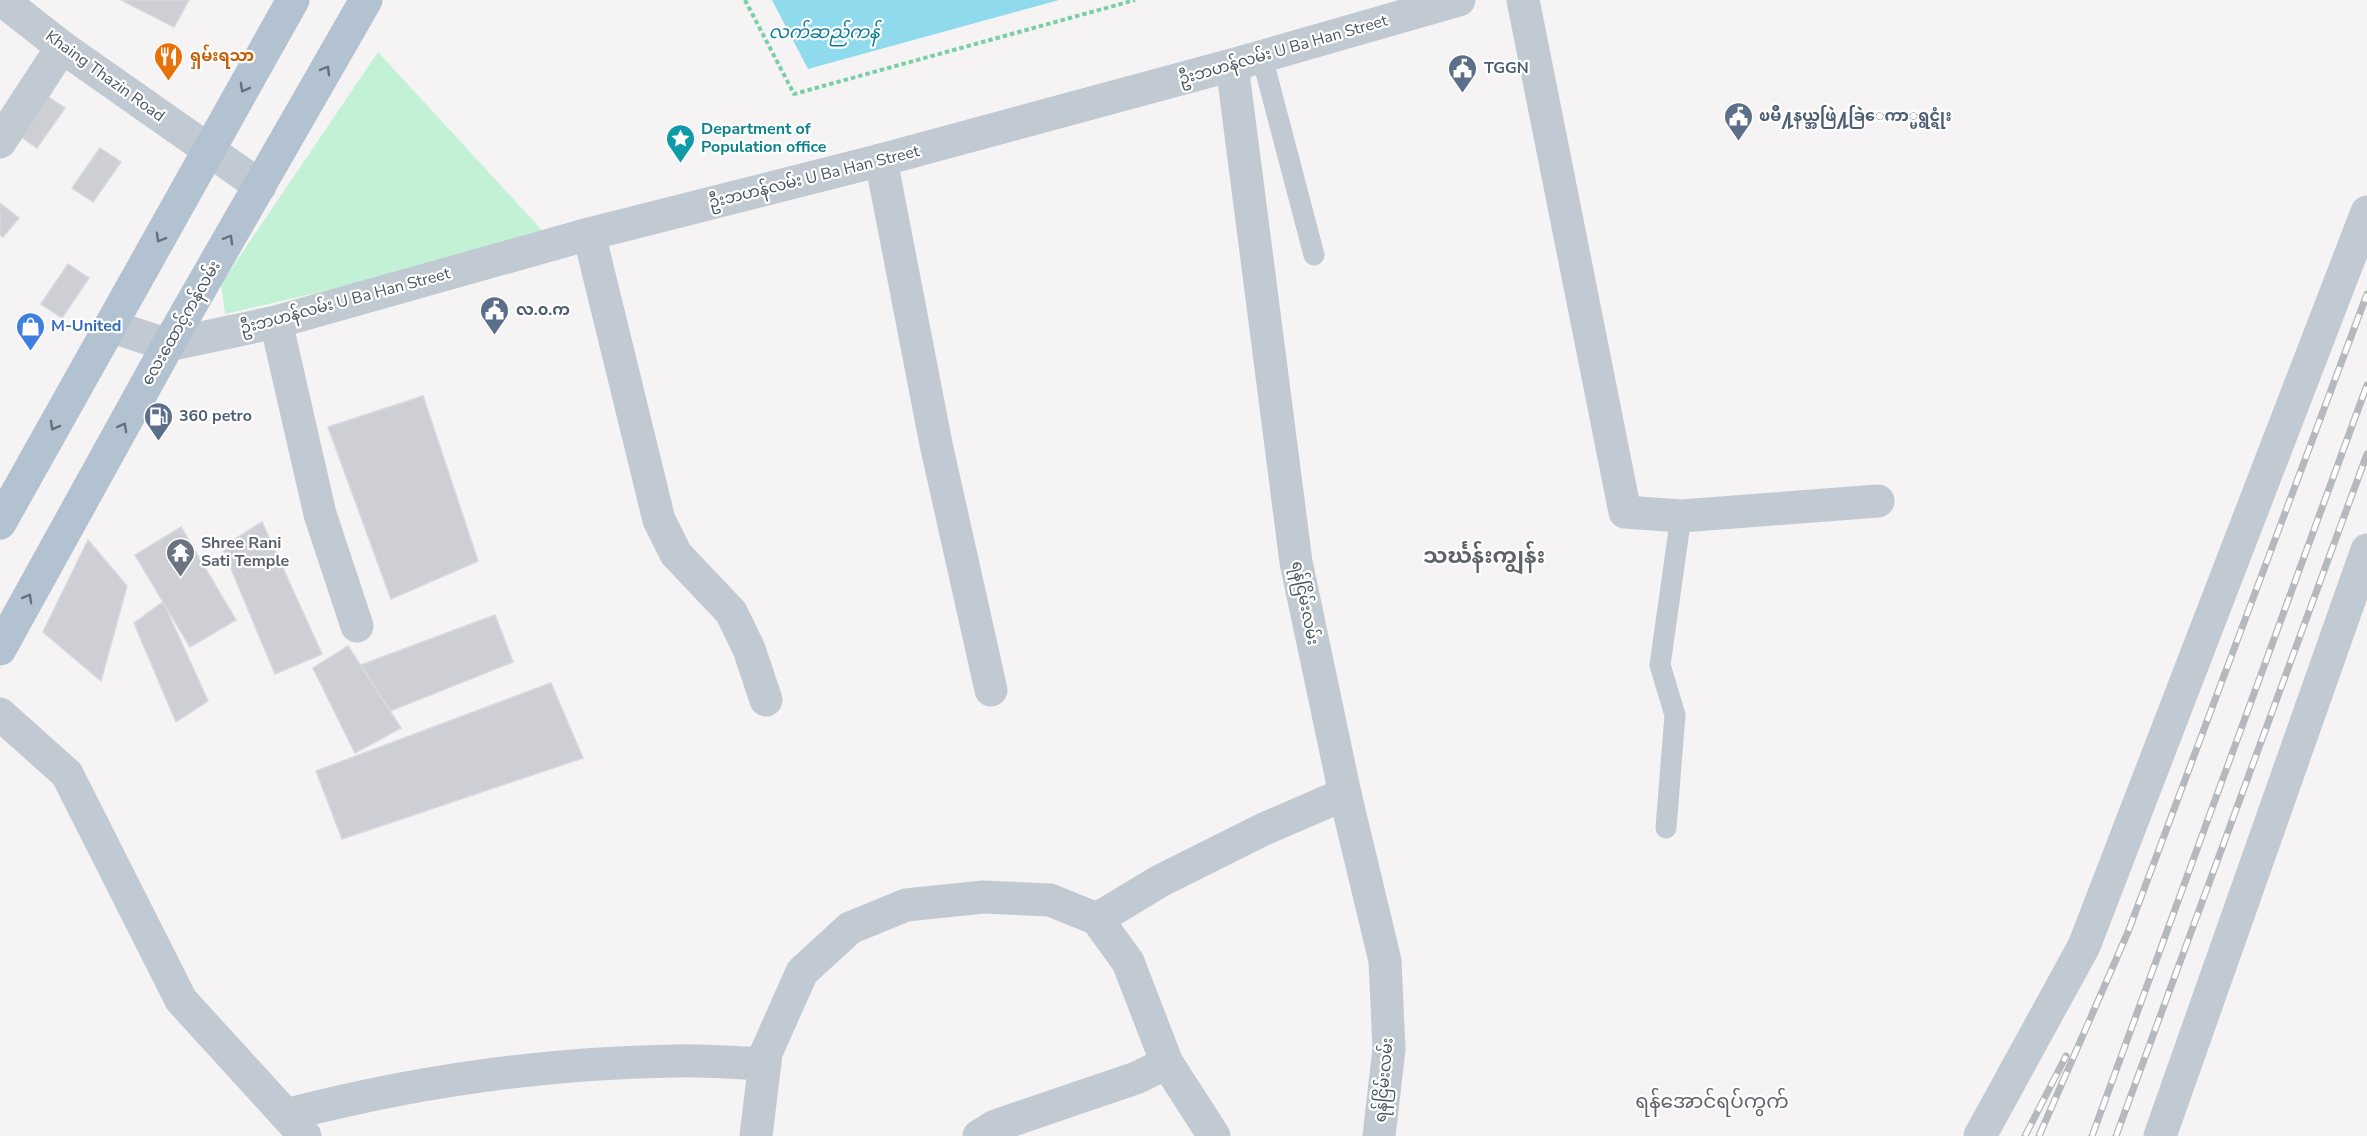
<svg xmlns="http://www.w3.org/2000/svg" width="2367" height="1136" font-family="'Nunito Sans','Noto Sans Myanmar',sans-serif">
<rect width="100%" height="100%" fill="#f5f3f3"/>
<!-- green -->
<path fill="#c3f1d5" d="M378 52 550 239 225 314 221 284Z"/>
<!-- water -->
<path fill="#90daee" d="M772 0H1059L808 69Z"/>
<!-- building -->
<g fill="#cdcfd5" stroke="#d7d9de" stroke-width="1.5">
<path d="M121 0H189L174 27Z"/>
<path d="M44 94 65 108 37 148 17 134Z"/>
<path d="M100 148 121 162 93 202 72 188Z"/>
<path d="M0 203 19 218 3 237 0 235Z"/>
<path d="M68 264 89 278 62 318 41 304Z"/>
<path d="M423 396 478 561 391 599 328 427Z"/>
<path d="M262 522 322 654 275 674 222 547Z"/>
<path d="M181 527 236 620 190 647 135 555Z"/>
<path d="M88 540 127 586 101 681 43 632Z"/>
<path d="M163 602 208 701 176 722 134 623Z"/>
<path d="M495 615 513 662 390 711 361 665Z"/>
<path d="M348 646 401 728 355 753 313 668Z"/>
<path d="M551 683 583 758 342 839 316 771Z"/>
</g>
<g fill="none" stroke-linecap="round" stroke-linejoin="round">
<!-- path -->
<path stroke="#7ad0a6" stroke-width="4" stroke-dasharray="4.5 3" stroke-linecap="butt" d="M745 0 794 94 1135 0"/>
<!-- service -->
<g stroke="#c1cad2" stroke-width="21">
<path d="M1262 57 1314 255"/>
<path d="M1666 828 1675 715 1660 665 1681 516"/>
</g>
<!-- minor -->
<g stroke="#c1cad2" stroke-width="33">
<path d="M2 0 62 47 260 186"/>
<path d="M1523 0 1625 512 1681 516 1878 501"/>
<path d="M1232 65 1296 562 1345 794 1385 961 1389 1049 1379 1136"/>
<path d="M0 142 62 47"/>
<path d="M881 160 936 444 991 690"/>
<path d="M589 234 659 520 676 554 731 612 749 649 766 700"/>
<path d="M276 322 320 514 357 626"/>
<path d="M0 714 67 774 181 1000 305 1136"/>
<path d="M1097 919 1160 881 1264 829 1345 794"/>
<path d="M286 1115C412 1082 544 1063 674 1061 704 1060 735 1063 765 1064"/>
<path d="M756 1136 766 1053 802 972 850 928 906 905 983 897 1050 900 1097 919 1128 962 1167 1063 1214 1136"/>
<path d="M979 1136 995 1126 1136 1078 1167 1063"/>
<path d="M1980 1136 2084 946 2367 212"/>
<path d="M2160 1136 2367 550"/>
</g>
<!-- tertiary -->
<path stroke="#c1cad2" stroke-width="33" d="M110 326 168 345 276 322 589 234 881 160 1232 65 1459 0"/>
<!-- primary -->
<g stroke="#b3c2d1" stroke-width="33">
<path d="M0 523 293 0"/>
<path d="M0 649 168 345 366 0"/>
</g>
<defs>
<g id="rail">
<path d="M2025 1136 2066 1056"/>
<path d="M2039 1136 2128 932 2367 294"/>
<path d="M2092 1136 2367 385"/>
<path d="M2116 1136 2367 454"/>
</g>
</defs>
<!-- rail casing -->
<use href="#rail" stroke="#b5b8bd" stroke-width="7"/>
<!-- rail -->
<use href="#rail" stroke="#fff" stroke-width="4.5" stroke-dasharray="14" stroke-linecap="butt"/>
</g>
<!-- one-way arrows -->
<defs><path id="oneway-chevron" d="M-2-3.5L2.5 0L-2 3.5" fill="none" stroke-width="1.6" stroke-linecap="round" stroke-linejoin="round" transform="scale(1.5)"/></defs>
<g stroke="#64717d">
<use href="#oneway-chevron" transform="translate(326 70) rotate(-60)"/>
<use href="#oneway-chevron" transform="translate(244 88) rotate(119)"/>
<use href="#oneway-chevron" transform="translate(160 238) rotate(120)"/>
<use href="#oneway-chevron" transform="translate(229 239) rotate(-60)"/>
<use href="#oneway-chevron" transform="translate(54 426) rotate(119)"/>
<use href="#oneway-chevron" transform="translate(123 427) rotate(-61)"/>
<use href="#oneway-chevron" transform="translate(28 598) rotate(-61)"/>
</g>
<!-- icons -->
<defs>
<symbol id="restaurant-pin" viewBox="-11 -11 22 30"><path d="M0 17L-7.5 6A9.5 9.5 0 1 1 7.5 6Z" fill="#e8710a" stroke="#fff"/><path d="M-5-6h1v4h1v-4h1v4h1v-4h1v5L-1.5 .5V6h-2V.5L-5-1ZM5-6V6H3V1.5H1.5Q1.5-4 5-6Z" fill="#fff"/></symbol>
<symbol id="civic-pin" viewBox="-11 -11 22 30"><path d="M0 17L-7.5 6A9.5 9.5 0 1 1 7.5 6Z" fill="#5c6f8a" stroke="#fff"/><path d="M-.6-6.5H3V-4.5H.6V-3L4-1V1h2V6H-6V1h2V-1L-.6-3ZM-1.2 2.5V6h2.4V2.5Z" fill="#fff"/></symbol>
<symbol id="sight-pin" viewBox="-11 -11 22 30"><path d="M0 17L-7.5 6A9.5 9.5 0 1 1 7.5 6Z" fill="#0f9aa8" stroke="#fff"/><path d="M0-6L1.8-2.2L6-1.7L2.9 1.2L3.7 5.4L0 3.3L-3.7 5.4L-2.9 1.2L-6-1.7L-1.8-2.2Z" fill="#fff"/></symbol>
<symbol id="shop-pin" viewBox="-11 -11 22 30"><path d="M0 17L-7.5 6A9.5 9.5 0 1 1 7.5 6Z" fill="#3f7fe0" stroke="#fff"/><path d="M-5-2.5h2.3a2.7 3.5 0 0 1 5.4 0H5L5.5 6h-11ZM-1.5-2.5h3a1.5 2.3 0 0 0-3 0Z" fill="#fff"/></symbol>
<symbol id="fuel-pin" viewBox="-11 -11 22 30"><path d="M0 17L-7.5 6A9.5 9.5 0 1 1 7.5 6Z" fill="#5c6f8a" stroke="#fff"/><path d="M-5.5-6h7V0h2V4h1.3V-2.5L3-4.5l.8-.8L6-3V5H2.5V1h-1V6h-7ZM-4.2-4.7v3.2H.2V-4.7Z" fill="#fff"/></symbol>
<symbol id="temple-pin" viewBox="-11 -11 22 30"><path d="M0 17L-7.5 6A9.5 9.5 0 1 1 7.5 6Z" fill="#6b7280" stroke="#fff"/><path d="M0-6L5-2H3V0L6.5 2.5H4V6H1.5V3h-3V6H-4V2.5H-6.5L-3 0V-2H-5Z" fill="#fff"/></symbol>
</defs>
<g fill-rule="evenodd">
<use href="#restaurant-pin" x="152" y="40" width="33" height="45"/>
<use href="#civic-pin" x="1446" y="52" width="33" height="45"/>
<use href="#civic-pin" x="1722" y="100" width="33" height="45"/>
<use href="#sight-pin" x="664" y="122" width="33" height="45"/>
<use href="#civic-pin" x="478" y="294" width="33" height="45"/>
<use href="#shop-pin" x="14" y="310" width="33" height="45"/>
<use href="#fuel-pin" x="142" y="400" width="33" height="45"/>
<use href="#temple-pin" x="164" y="536" width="33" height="45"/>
</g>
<g text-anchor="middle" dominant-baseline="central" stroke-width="4.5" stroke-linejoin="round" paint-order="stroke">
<!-- street labels -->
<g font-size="16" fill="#4a5661" stroke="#fff">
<text transform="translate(1283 50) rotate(-16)">ဦးဘဟန်လမ်း U Ba Han Street</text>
<text transform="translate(105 76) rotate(36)">Khaing Thazin Road</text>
<text transform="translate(814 177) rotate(-14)">ဦးဘဟန်လမ်း U Ba Han Street</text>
<text transform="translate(345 301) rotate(-15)">ဦးဘဟန်လမ်း U Ba Han Street</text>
<text transform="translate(181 323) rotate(-60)">လေးထောင့်ကန်လမ်း</text>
<text transform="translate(1305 603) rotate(79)">ရန်ငြိမ်းလမ်း</text>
<text transform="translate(1384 1080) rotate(-85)">ရန်ငြိမ်းလမ်း</text>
</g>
<!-- food labels -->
<g font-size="16" font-weight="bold" fill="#c56008" stroke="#fff" text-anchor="start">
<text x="190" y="56">ရှမ်းရသာ</text>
</g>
<!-- service labels -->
<g font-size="16" font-weight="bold" fill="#4e5e75" stroke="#fff" text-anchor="start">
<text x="1484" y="68">TGGN</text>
<text x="1759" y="116">ၿမိဳ႔နယ္အဖြဲ႔ခြဲေကာ္မရွင္ရုံး</text>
<text x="516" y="310">လ.၀.က</text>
<text x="179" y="416">360 petro</text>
</g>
<!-- culture labels -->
<g font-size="16" font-weight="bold" fill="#0d838f" stroke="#fff" text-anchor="start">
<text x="701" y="129">Department of<tspan x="701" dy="18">Population office</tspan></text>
</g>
<!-- shop labels -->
<g font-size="16" font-weight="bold" fill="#366cbe" stroke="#fff" text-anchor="start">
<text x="51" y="326">M-United</text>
</g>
<!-- worship labels -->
<g font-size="16" font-weight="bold" fill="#5b616d" stroke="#fff" text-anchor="start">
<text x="201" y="543">Shree Rani<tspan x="201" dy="18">Sati Temple</tspan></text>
</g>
<!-- water labels -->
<g font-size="18" font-style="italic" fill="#0c7c9b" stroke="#fff">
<text x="824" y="32">လက်ဆည်ကန်</text>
</g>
<!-- quarter labels -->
<g font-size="20" fill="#5f6368" stroke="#fff">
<text x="1712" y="1101">ရန်အောင်ရပ်ကွက်</text>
</g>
<!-- district labels -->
<g font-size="22" font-weight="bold" fill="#5f6368" stroke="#fff">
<text x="1484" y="556">သင်္ဃန်းကျွန်း</text>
</g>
</g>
</svg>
